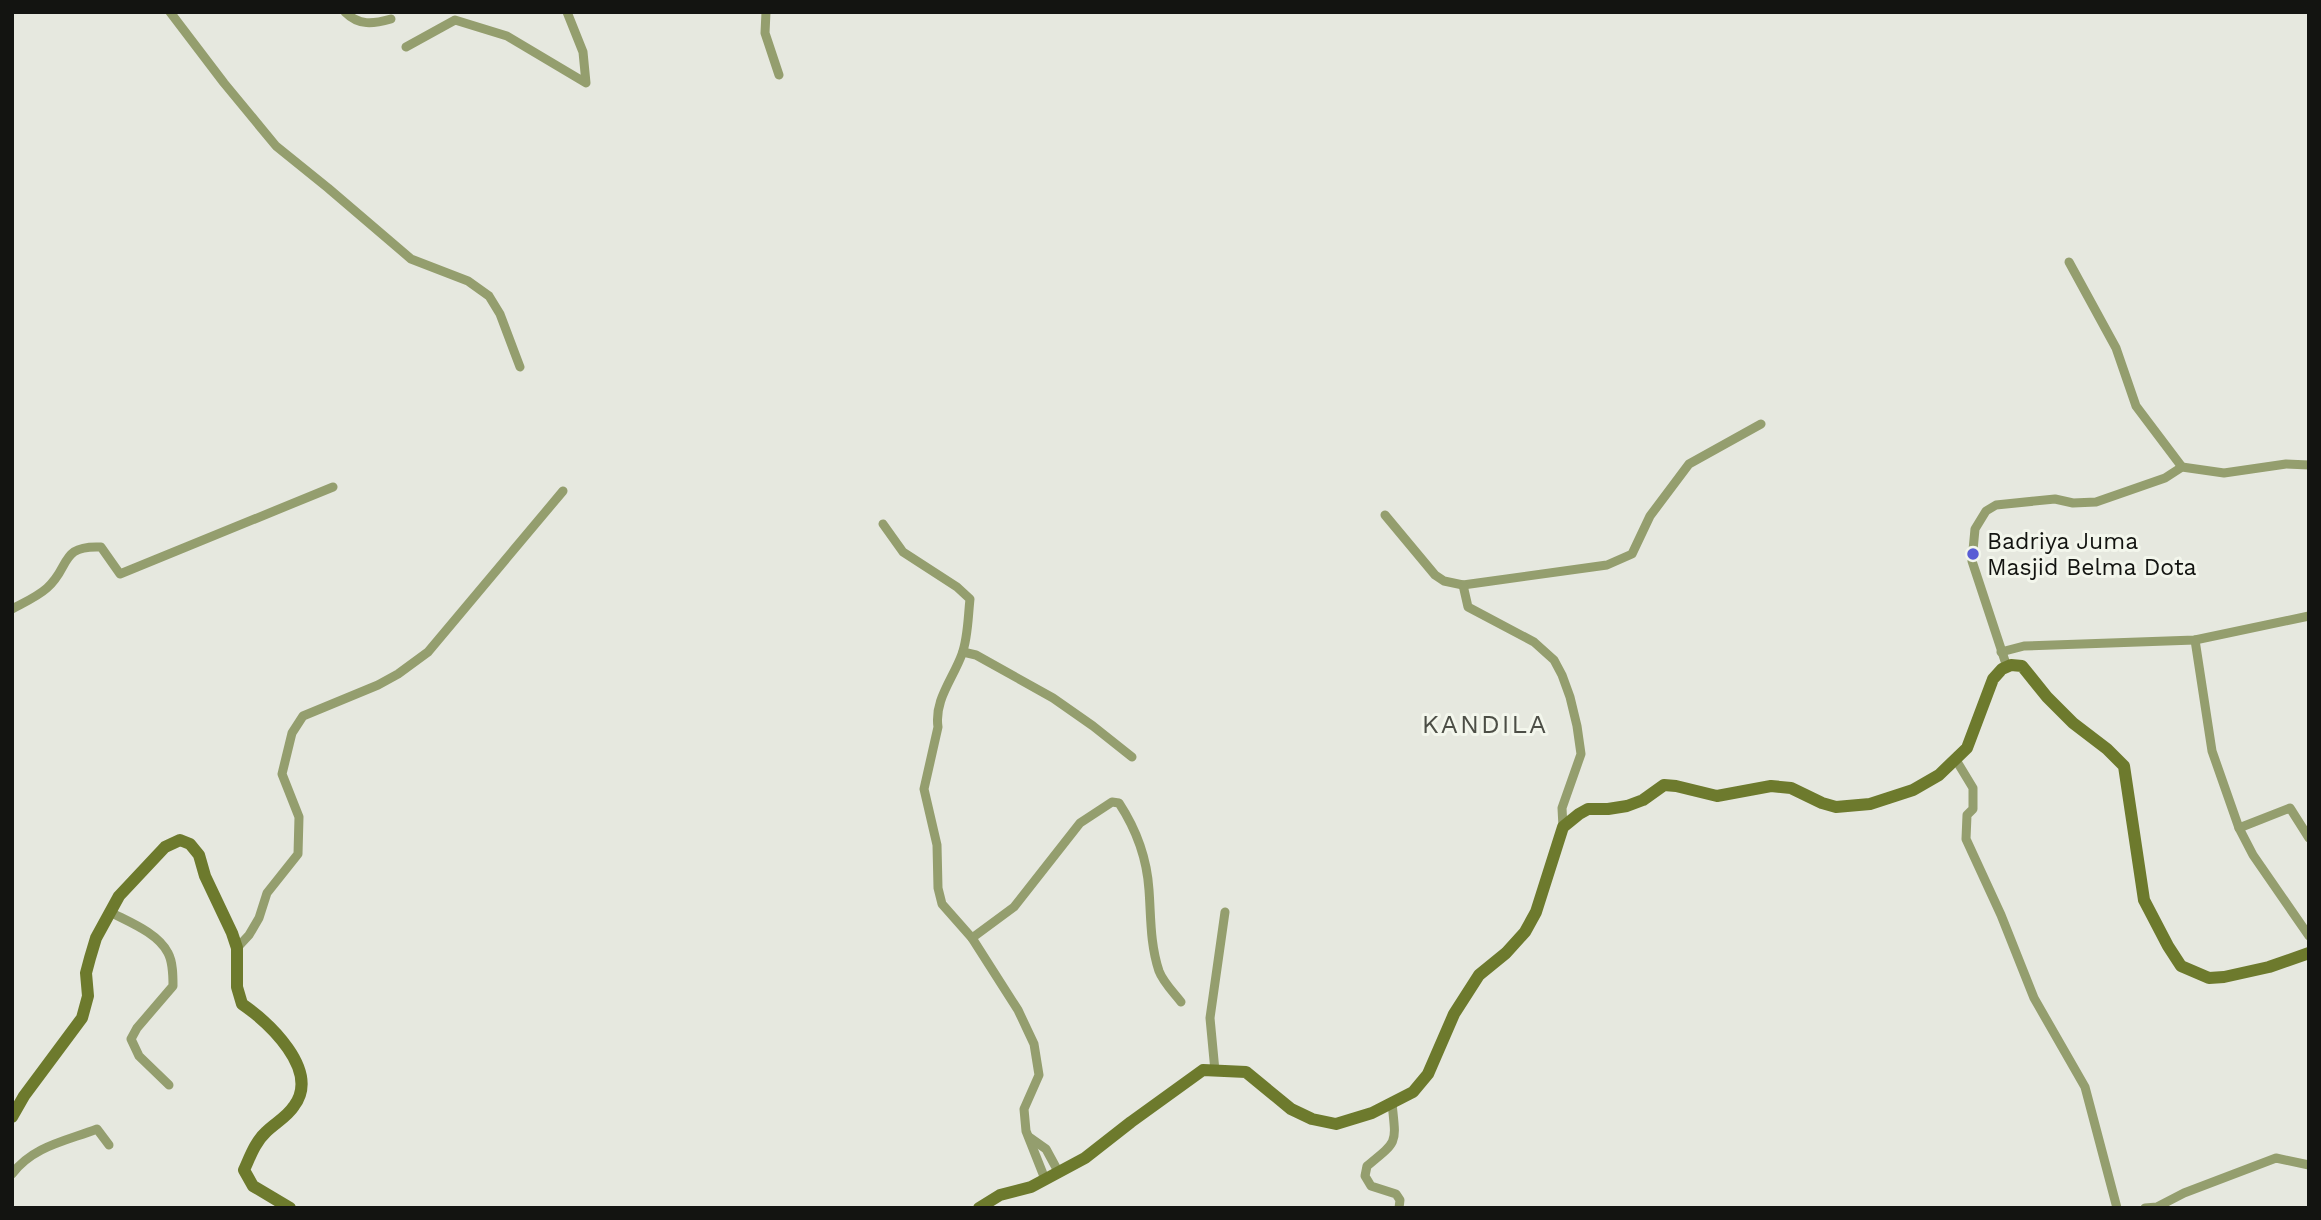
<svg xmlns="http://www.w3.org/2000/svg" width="2321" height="1220" font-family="'Work Sans',sans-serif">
<rect width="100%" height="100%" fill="#e6e8df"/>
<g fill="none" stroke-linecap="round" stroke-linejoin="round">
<!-- minor -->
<g stroke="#949e6e" stroke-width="9">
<path d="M170 12 224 83 276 146 328 188 411 259 468 281 489 296 500 314 520 367"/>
<path d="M345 12C359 26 373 24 391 19"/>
<path d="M766 12 765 33 779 75"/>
<path d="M406 47 455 20 507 36 586 83 583 52 567 12"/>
<path d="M2069 262 2116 348 2136 406 2182 467"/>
<path d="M1385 515 1435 575 1444 581 1463 585 1607 565 1632 554 1650 516 1689 464 1761 424"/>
<path d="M883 524 903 552 957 587 970 599C968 617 968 638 962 654 953 679 934 700 938 727L924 789 937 845 938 888 942 904 972 938 1018 1010 1034 1044 1039 1075 1024 1109 1026 1131 1045 1179"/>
<path d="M1463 585 1468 607 1534 642 1554 660 1562 675 1570 697 1577 726 1581 754 1562 808 1563 827"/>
<path d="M12 609C23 603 37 597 47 588 71 567 59 545 101 547L120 574 333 487"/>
<path d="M2195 640 2212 751 2239 828 2253 855 2309 936"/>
<path d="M963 652 976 655 1053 698 1093 726 1132 757"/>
<path d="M2001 652 2024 646 2195 640 2309 616"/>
<path d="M2007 667 1972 561 1975 529 1986 511 1996 505 2055 499 2073 503 2096 502 2165 478 2182 467 2224 473 2286 464 2309 465"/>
<path d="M1956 760 1973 788V809L1967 815 1966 839 2001 915 2034 998 2085 1087 2117 1208"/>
<path d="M2239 828 2290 808 2309 838"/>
<path d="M110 912C129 922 158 933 168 953 173 962 173 976 173 986L137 1028 131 1039 139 1056 169 1085"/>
<path d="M972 938 1014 907 1080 823 1112 802 1119 803C1136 829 1147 859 1149 890 1151 917 1150 944 1159 971 1163 982 1174 993 1181 1002"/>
<path d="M237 948 249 935 259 918 267 893 298 854 299 817 282 774 292 733 303 716 378 685 398 674 428 652 563 491"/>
<path d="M1215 1071 1210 1018 1225 912"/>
<path d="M1392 1103C1396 1144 1399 1140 1367 1166L1365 1176 1371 1186 1396 1194 1400 1200 1399 1208"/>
<path d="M1029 1137 1046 1149 1059 1173"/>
<path d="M12 1174C33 1146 66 1141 97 1129L109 1145"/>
<path d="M2145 1208 2157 1207 2184 1193 2276 1158 2309 1165"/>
</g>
<!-- secondary -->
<g stroke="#6d7a2d" stroke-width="12">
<path d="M12 1117 24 1096 82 1018 88 996 86 973 90 958 96 938 119 896 165 847 180 840 190 844 199 855 205 876 232 933 237 948V987L242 1004C268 1022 321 1070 294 1106 287 1117 275 1123 266 1132 255 1142 250 1157 244 1170L253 1186 290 1208"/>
<path d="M979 1208 1000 1195 1031 1187 1085 1158 1131 1122 1203 1070 1246 1072 1291 1109 1312 1119 1336 1124 1372 1113 1413 1092 1428 1074 1454 1014 1479 975 1506 953 1525 932 1536 912 1563 827 1579 814 1588 809H1608L1627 806 1643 800 1664 785 1676 786 1717 796 1771 786 1791 788 1822 803 1836 807 1870 804 1913 790 1939 775 1967 748 1993 679 2002 669 2011 665 2022 666 2047 697 2073 723 2107 749 2124 766 2144 900 2168 946 2181 966 2209 978 2224 977 2269 967 2309 953"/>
</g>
</g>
<!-- markers -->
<circle fill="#595dd5" stroke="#f3f6ec" stroke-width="2.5" cx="1973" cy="554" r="7"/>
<g text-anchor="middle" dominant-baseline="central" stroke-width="6" stroke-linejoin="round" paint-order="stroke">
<!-- poi labels -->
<g font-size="23" fill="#131411" stroke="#f3f6ec" text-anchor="start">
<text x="1987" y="541">Badriya Juma<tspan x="1987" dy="26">Masjid Belma Dota</tspan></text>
</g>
<!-- quarter labels -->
<g font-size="26" letter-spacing="2" fill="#4c4e46" stroke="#f3f6ec">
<text x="1485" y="724">KANDILA</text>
</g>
</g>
<!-- border -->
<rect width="2321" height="1220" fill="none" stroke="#131411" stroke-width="28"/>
</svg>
